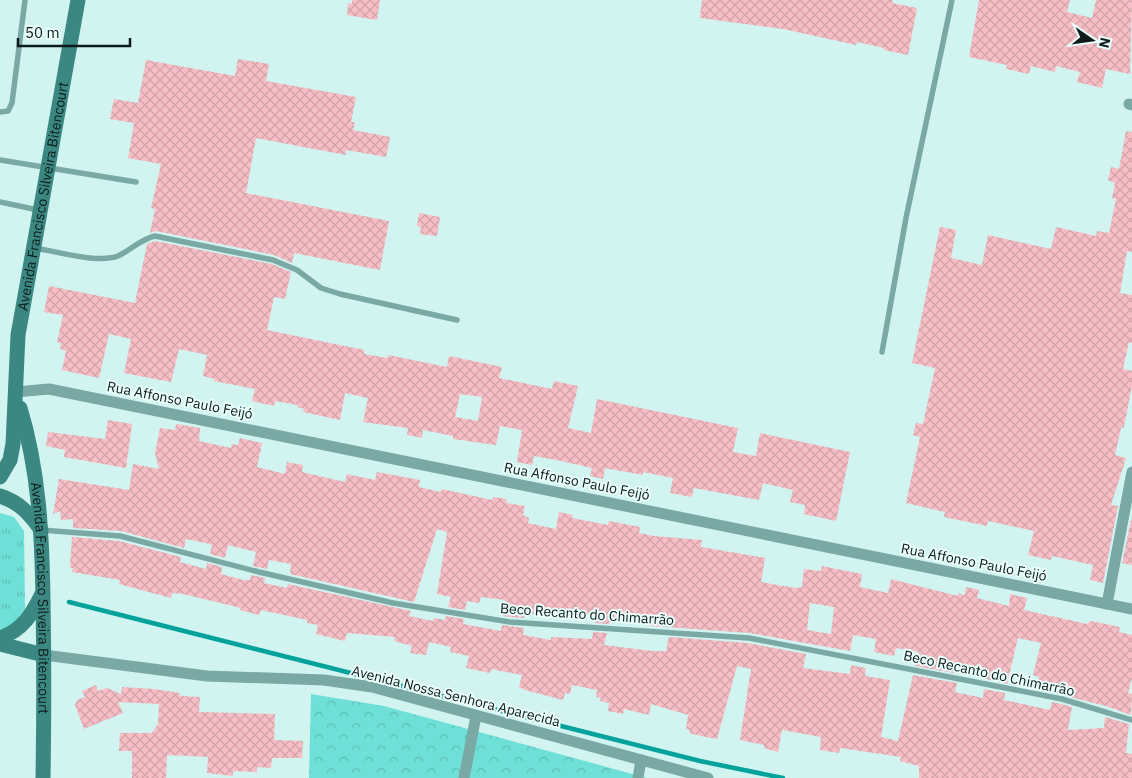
<svg xmlns="http://www.w3.org/2000/svg" width="1132" height="778" font-family="'IBM Plex Sans',sans-serif">
<defs>
<pattern id="grass-tufts" width="24" height="20" patternUnits="userSpaceOnUse" patternTransform="scale(1.25)"><rect width="24" height="20" fill="#6ee0d7"/><path d="M3 7l-1-3M5 7V3M7 7l1-3M15 17l-1-3M17 17v-4M19 17l1-3" fill="none" stroke="#5ec0b8"/></pattern>
<pattern id="park-crowns" width="20" height="18" patternUnits="userSpaceOnUse" patternTransform="scale(1.25)"><rect width="20" height="18" fill="#6ee0d7"/><path d="M2 6a3 3 0 1 1 6 0M12 15a3 3 0 1 1 6 0" fill="none" stroke="#5ec0b8"/></pattern>
<pattern id="building-cross-hatch" width="8" height="8" patternUnits="userSpaceOnUse" patternTransform="scale(1.25)"><rect width="8" height="8" fill="#f7bec6"/><path d="M0 0l8 8M0 8l8-8" fill="none" stroke="#d3a3aa"/></pattern>
</defs>
<rect width="100%" height="100%" fill="#d1f4f0"/>
<!-- grass -->
<path fill="url(#grass-tufts)" d="M0 513 14 517 24 531 25 609 14 626 0 630Z"/>
<!-- park -->
<path fill="url(#park-crowns)" d="M311 694 384 706 647 778H309Z"/>
<g fill="none" stroke-linecap="round" stroke-linejoin="round">
<!-- stream -->
<path stroke="#03a29b" stroke-width="4.5" d="M69 602 700 761 783 778"/>
</g>
<!-- building -->
<g fill="url(#building-cross-hatch)" fill-rule="evenodd">
<path d="M352 0H380L377 20 347 15 348 3 352 4Z"/>
<path d="M702 0H893L892 3 917 8 908 55 884 50V48L857 42 856 45 783 29 700 18Z"/>
<path d="M979 0H1070L1067 12 1092 18 1096 0H1132L1130 74 1106 69 1102 88 1077 82 1080 72 1056 66 1055 72 1031 66 1029 74 1006 69 1007 65 969 57Z"/>
<path d="M238 59 269 64 266 81 356 97 351 122H355L353 130 390 137 386 157 346 150V155L256 138 246 193 389 221 380 270 294 253 292 263 274 255 156 231 150 233 155 209 151 208 161 164 128 158 134 123 110 119 114 99 138 103 146 60 235 76Z"/>
<path d="M1126 131 1132 132V252L1127 251 1120 293 1132 295V343L1129 342 1123 369 1132 371V385L1124 427 1121 428 1115 455 1126 458 1111 505 1118 506 1103 583 1090 580 1093 565 1052 556 1051 560 1028 555 1034 531 988 521 987 526 944 517 945 512 906 503 920 437 913 435 916 423 923 424 935 368 912 363 940 227 956 230 951 258 982 265 988 235 1051 249 1056 227 1096 236 1097 231 1109 233 1116 199 1112 198 1115 183 1108 180 1111 167 1119 169Z"/>
<path d="M419 213 440 217 437 236 420 234 421 227 417 226Z"/>
<path d="M155 241 272 264 291 272 285 299 274 297 267 330 364 350V354L388 358V355L447 367 449 356 502 367 499 378 552 389 554 381 578 386 568 428 591 433 597 399 738 428 733 452 756 456 760 433 850 452 836 521 804 514 805 505 790 502 793 490 763 483 759 500 694 488 692 497 670 493 673 478 643 472V475L605 468 603 479 590 476 592 468 561 461 534 456 532 465 517 462 522 430 500 426 496 445 453 439V436L423 430 422 438 407 435 408 428 363 422 368 398 345 393 340 420 303 412 304 409 297 407 298 405 275 401 274 406 252 401 255 389 214 381 215 379 203 376 207 355 179 349 171 382 124 373 131 339 109 334 99 378 62 370 66 351 60 349 61 343 57 342 63 315 44 312 49 286 135 303 147 244ZM460 394 482 397 478 421 455 417Z"/>
<path d="M108 420 132 424 126 468 64 457 65 450 46 446 48 432 105 439Z"/>
<path d="M176 424 200 428 199 441 231 448 232 444 238 445 240 438 262 443 257 467 285 474 287 462 303 465 302 472 345 482 347 474 375 480 377 472 420 480 419 487 441 492 442 489 492 500 493 497 507 499 506 503 525 506 523 515 529 518 528 523 556 529 559 512 573 515 572 518 608 525 609 521 640 527 639 533 654 536 702 540 701 547 765 558 761 582 795 588 802 587 804 569 821 571 822 566 862 574 860 587 888 593 891 579 958 596V593L965 595 966 587 979 590 977 598 1009 606 1010 594 1027 598 1024 610 1087 624 1091 621 1120 627 1119 632 1132 635V678L1128 693 1132 694 1131 715 1106 706 1054 693 1056 685 1038 681 1039 677 1033 675 1041 643 1018 638 1007 684 986 679 987 672 961 668 959 674 915 666 919 652 896 648 894 656 874 652 876 639 853 635 850 651 750 633 651 626 611 617 609 624 594 623 595 616 554 609V611L544 610 543 616 525 613 524 618 511 617 503 616 505 600 481 597 479 603 467 601 465 610 448 607 451 597 437 594 447 532 437 529 414 602 290 574 291 564 269 560 267 569 253 566 256 552 228 545 225 558 210 554 212 546 210 544 186 539 184 548 121 531 73 528V519L61 520 60 511 53 514 59 479 129 490 133 464 159 469 155 453 160 428 175 430ZM810 603 834 607 831 634 807 630Z"/>
<path d="M1131 520H1132V565L1122 563Z"/>
<path d="M72 537 119 541 181 557 180 562 206 569 207 563 222 567 221 574 243 580H250L251 575 265 578 264 583 287 588 288 584 411 611 409 616 433 621 434 618 445 620 446 616 464 619 463 624 501 631 502 625 524 628 523 635 551 640V637L592 639 593 632 607 633 604 645 652 651H666L669 637 748 643 806 654 803 668 850 674 851 665 866 668 865 676 890 680 881 737 898 741 913 675 957 683 955 692 983 698 984 689 1005 693 1004 700 1050 710 1052 702 1061 704 1072 707 1068 730 1104 728 1105 717 1129 724 1126 753 1132 754V778H919V766L900 761 901 757 840 748 839 753 820 750 821 737 782 730 778 752 764 748V745L740 740 751 669 737 666 717 739 706 737 689 733 690 730 686 729 688 715 651 704 649 715 624 709 623 714 608 711 609 703 600 701 601 698 596 697 597 690 572 685 570 694 565 693 563 700 525 690 519 687 522 675 491 669 490 673 466 668 469 656 450 652 451 647 429 642 426 655 410 653 412 646 394 641 395 637 347 633 345 641 316 634 318 625 307 623V620L261 610 259 615 240 610 241 608 183 594 172 593 171 598 119 584 120 580 72 572 73 568H70Z"/>
<path d="M96 685 98 691 107 688 121 694 122 687 154 689 180 693V696L200 697 199 712 275 714 274 740 303 741 302 758H272L271 768 257 767V772L233 771V776L207 773 208 757 167 755 166 778H132V751H119L120 733H152L158 724 159 704 118 702 123 713 84 729 75 705 77 700 85 697 82 691Z"/>
</g>
<g fill="none" stroke-linecap="round" stroke-linejoin="round">
<!-- lane -->
<g stroke="#7aa8a4" stroke-width="5.5">
<path d="M0 112 8 111 12 103 25 0"/>
<path d="M0 160 136 182"/>
<path d="M0 202 38 210"/>
<path d="M34 248C57 251 97 264 118 256 131 250 141 239 155 236L273 260 297 270 321 288 340 294 457 320"/>
<path d="M882 352 906 218 952 0"/>
<path d="M41 530 120 536 259 572 393 603 510 622 749 638 1062 699 1132 720"/>
</g>
<!-- street -->
<g stroke="#7aa8a4" stroke-width="11">
<path d="M1129 104 1132 105"/>
<path d="M15 392 49 389 1132 609"/>
<path d="M1107 604 1132 472"/>
<path d="M44 655 207 676 324 680 372 687 708 778"/>
<path d="M464 778 476 716"/>
<path d="M638 778 641 760"/>
</g>
<!-- secondary -->
<g stroke="#3b8782" stroke-width="15">
<path id="s1" d="M20 408C39 471 42 534 43 600 44 659 44 718 43 778"/>
<path id="s2" d="M0 477 10 460 13 444 18 335 78 0"/>
<path d="M0 496C19 502 30 514 41 530"/>
<path d="M0 638C23 630 32 614 42 594"/>
<path d="M0 644 44 655"/>
</g>
</g>
<g text-anchor="middle" dominant-baseline="central" stroke-width="4" stroke-linejoin="round" paint-order="stroke">
<!-- street labels -->
<g font-size="14" fill="#0d1a19" stroke="#e9fdfb">
<text stroke="none"><textPath href="#s2" startOffset="286">Avenida Francisco Silveira Bitencourt</textPath></text>
<text transform="translate(180 400) rotate(11)">Rua Affonso Paulo Feijó</text>
<text transform="translate(577 481) rotate(11)">Rua Affonso Paulo Feijó</text>
<text transform="translate(974 562) rotate(11)">Rua Affonso Paulo Feijó</text>
<text stroke="none"><textPath href="#s1" startOffset="192">Avenida Francisco Silveira Bitencourt</textPath></text>
<text transform="translate(587 614) rotate(4)">Beco Recanto do Chimarrão</text>
<text transform="translate(989 673) rotate(12)">Beco Recanto do Chimarrão</text>
<text transform="translate(456 696) rotate(14)">Avenida Nossa Senhora Aparecida</text>
</g>
</g>
<!-- north arrow -->
<g transform="translate(1092 40) rotate(103)" stroke="#e9fdfb" stroke-width="4" paint-order="stroke">
<path d="M0-4L9 19L0 12L-9 19Z" fill="#0d1a19"/>
<text y="-8" font-size="14" font-weight="bold" text-anchor="middle" fill="#0d1a19">N</text>
</g>
<!-- scale -->
<path d="M18 38v8h112v-8" fill="none" stroke="#0d1a19" stroke-width="2.5"/>
<text x="25" y="38" font-size="15" fill="#0d1a19" stroke="#e9fdfb" stroke-width="4" paint-order="stroke">50 m</text>
</svg>
